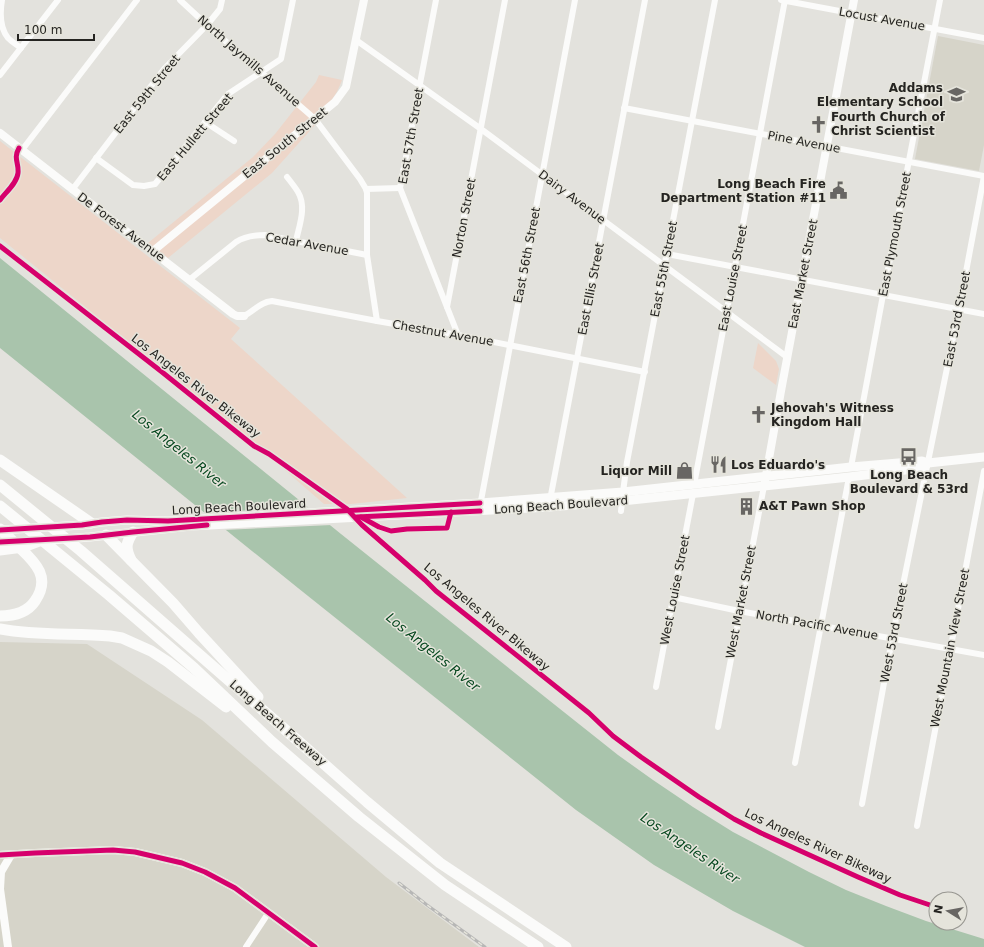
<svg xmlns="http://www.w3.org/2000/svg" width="984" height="947" font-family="'DejaVu Sans',sans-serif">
<rect width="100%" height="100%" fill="#e3e2dd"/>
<!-- built -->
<g fill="#d6d4c9">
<path d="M938 36 984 45V145L979 171 915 159Z"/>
<path d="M0 642 87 644 202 720 386 877 479 947H0Z"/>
</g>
<!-- green -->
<g fill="#edd6c9">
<path d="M319 75 342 80C336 96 331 103 316 112L315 125 272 173 168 258 148 243 253 157 275 134 316 82Z"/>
<path d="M0 141 240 328 231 339 407 498 351 504H324L256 445 0 238Z"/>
<path d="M758 343 776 361 779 369 776 385 753 368Z"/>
</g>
<!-- water -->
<path fill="#a9c4ac" d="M0 258 341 534 550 701 618 755 653 780 693 807 733 832 809 872 846 890 886 906 926 921 984 939V947H805L733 911 654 865 576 810 298 588 0 348Z"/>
<!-- pier -->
<path fill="#e3e2dd" d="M310 507 332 525 223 530 201 513Z"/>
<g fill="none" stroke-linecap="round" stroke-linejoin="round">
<!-- street -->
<g stroke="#fbfbfa" stroke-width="6">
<path d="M2 0C0 12 0 28 8 38 12 42 17 45 21 48"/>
<path d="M180 0 207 25 315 119 360 179 366 189 367 193V255L377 321"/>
<path d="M436 0 400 188 458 335"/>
<path d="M781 0 984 38"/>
<path d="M356 40 481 129 787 357"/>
<path d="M0 75 58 0"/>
<path d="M624 108 984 176"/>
<path d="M205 122 234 141"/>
<path d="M22 150 137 0"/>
<path d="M96 158 133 185 144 186 155 184 228 94 281 59 293 0"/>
<path d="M287 177C291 182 295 187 298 192 307 207 299 226 296 241"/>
<path d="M366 189 400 188"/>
<path d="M72 190 164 69 207 25 220 9 222 0"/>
<path d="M667 254 984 314"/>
<path d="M189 280 236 242C245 236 254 235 265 235L367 255"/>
<path d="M447 307 505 0"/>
<path d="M244 316C254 311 260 302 272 301L377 321 458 335 645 372"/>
<path d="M851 467 883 295 940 0"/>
<path d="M694 485 785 0"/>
<path d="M550 500 645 0"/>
<path d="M480 506 575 0"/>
<path d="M621 511 623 492 627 462 715 0"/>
<path d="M673 597 739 611 984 655"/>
<path d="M656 687 693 494"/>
<path d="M718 727 764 486"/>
<path d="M795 763 849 477"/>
<path d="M862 804 892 639 959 309 984 176"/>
<path d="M917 826 984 471"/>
<path d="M246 947 269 912"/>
</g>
<!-- secondary -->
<g stroke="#fbfbfa" stroke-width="8">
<path d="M0 133 233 314 237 316H244"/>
<path d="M153 251 335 102 346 87 364 0"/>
<path d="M765 481 781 391 854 0"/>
<path d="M0 855 35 853 113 850 135 852 182 863 205 872 235 888 315 947"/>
<path d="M0 889 8 947"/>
<path d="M0 889 1 872 11 855"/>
</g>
<!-- primary -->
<g stroke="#fbfbfa" stroke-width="9">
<path d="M0 530 82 525 102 522 127 520 168 521 480 503 623 492 851 467 922 461 928 463 984 457"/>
<path d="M39 541 90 537 191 526 549 507 622 501 849 477 921 468 928 463"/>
<path d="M0 542H17"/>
</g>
<!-- highway -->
<g stroke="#fbfbfa" stroke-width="11">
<path d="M0 460 91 523"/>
<path d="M0 485 81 551 297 740 367 802 440 863 566 947"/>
<path d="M0 506 109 595 194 668 272 742 359 817 445 885 538 947"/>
<path d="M0 529C7 535 13 542 20 548 36 563 51 578 35 601 27 613 14 616 0 616"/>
<path d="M106 535 173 603 199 633 258 697"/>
<path d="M0 550 23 547 39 541"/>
<path d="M131 560C125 548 126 543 133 532"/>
<path d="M0 629C36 636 73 633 110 636L122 638 151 651 168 662 226 707"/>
</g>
<defs>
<path id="rail" d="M399 883 427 905 485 947"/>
</defs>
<!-- rail casing -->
<use href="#rail" stroke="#b7b7b6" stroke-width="3"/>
<!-- rail -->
<use href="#rail" stroke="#e5e4db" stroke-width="1.5" stroke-dasharray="4.5" stroke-linecap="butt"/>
<defs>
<g id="cycleway">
<path d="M0 200C6 192 17 183 18 173 19 162 13 159 19 148"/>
<path d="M0 246 162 372 254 446 269 454 347 509 362 525 425 580 436 591 589 713 613 736 641 757 699 797 734 819 761 833 858 877 900 895 936 907"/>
<path d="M357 517 480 511"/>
<path d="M361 517 379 527 391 531 407 529 447 528 451 512"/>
<path d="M0 530 82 525 102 522 127 520 168 521 480 503"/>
<path d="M0 542 90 537 133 532 207 525"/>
<path d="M0 855 35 853 113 850 135 852 182 863 205 872 235 888 315 947"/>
</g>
</defs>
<!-- cycleway casing -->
<use href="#cycleway" stroke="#e5e4db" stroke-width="8"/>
<!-- cycleway -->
<use href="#cycleway" stroke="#d6006c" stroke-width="5"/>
</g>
<!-- icons -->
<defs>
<symbol id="school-bare" viewBox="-9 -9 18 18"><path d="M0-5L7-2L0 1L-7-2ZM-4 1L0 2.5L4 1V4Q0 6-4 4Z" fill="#686663" stroke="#e5e4db" stroke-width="2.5" paint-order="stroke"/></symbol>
<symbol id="church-bare" viewBox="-9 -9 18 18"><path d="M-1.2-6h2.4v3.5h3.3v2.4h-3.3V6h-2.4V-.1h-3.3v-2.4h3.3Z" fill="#686663" stroke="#e5e4db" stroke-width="2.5" paint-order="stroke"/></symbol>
<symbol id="civic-bare" viewBox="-9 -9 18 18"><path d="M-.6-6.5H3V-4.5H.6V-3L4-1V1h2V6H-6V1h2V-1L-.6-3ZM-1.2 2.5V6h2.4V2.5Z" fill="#686663" stroke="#e5e4db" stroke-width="2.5" paint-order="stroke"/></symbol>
<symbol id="bus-bare" viewBox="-9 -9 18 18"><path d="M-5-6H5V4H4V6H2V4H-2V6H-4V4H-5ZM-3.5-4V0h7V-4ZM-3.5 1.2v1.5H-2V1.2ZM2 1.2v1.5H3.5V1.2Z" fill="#686663" stroke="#e5e4db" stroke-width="2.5" paint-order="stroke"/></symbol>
<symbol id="restaurant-bare" viewBox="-9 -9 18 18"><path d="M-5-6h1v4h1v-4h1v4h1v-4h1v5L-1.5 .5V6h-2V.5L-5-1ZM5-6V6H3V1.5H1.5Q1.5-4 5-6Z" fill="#686663" stroke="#e5e4db" stroke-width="2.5" paint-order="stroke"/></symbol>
<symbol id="shop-bare" viewBox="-9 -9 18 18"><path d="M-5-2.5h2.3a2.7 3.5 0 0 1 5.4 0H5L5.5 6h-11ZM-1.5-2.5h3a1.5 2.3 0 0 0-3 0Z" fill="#686663" stroke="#e5e4db" stroke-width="2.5" paint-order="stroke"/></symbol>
<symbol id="building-bare" viewBox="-9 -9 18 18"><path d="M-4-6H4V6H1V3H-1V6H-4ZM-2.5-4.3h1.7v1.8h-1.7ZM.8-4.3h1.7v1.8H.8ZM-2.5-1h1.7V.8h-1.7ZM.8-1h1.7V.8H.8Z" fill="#686663" stroke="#e5e4db" stroke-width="2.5" paint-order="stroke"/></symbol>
</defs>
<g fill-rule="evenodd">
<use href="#school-bare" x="944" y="82" width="25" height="25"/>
<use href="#church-bare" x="806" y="112" width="25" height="25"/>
<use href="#civic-bare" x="826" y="178" width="25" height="25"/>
<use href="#church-bare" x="746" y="402" width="25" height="25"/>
<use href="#bus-bare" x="896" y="444" width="25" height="25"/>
<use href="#restaurant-bare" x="706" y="452" width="25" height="25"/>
<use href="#shop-bare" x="672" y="458" width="25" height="25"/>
<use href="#building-bare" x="734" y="494" width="25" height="25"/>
</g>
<g text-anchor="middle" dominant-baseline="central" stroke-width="3" stroke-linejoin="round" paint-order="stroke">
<!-- street labels -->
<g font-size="12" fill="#252421" stroke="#e5e4db">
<text transform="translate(882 19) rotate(10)">Locust Avenue</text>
<text transform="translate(249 61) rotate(41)">North Jaymills Avenue</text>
<text transform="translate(147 94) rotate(-51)">East 59th Street</text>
<text transform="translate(411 136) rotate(-80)">East 57th Street</text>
<text transform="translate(195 137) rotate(-50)">East Hullett Street</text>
<text transform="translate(804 142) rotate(11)">Pine Avenue</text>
<text transform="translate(285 143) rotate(-39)">East South Street</text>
<text transform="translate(572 197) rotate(37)">Dairy Avenue</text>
<text transform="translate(464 218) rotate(-79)">Norton Street</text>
<text transform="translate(121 227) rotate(37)">De Forest Avenue</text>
<text transform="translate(895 234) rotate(-79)">East Plymouth Street</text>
<text transform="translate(307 244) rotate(10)">Cedar Avenue</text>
<text transform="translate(527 255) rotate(-79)">East 56th Street</text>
<text transform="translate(664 269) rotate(-79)">East 55th Street</text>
<text transform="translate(803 274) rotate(-79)">East Market Street</text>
<text transform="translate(733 278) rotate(-79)">East Louise Street</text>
<text transform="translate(591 289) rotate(-79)">East Ellis Street</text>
<text transform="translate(957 319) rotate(-79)">East 53rd Street</text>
<text transform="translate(443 333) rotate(10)">Chestnut Avenue</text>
<text transform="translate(196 386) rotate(38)">Los Angeles River Bikeway</text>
<text transform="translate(561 505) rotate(-4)">Long Beach Boulevard</text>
<text transform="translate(239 507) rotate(-3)">Long Beach Boulevard</text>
<text transform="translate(675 590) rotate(-79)">West Louise Street</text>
<text transform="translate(741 602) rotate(-79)">West Market Street</text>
<text transform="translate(487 617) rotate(40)">Los Angeles River Bikeway</text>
<text transform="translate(817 625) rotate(10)">North Pacific Avenue</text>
<text transform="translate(894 633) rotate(-79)">West 53rd Street</text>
<text transform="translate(950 648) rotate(-79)">West Mountain View Street</text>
<text transform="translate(278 723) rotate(41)">Long Beach Freeway</text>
<text transform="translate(818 846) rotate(25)">Los Angeles River Bikeway</text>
</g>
<!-- poi labels -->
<g font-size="12" font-weight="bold" fill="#252421" stroke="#e5e4db" text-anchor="start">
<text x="943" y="88" text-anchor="end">Addams<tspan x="943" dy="14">Elementary School</tspan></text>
<text x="831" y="117">Fourth Church of<tspan x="831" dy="14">Christ Scientist</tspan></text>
<text x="826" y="184" text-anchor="end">Long Beach Fire<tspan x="826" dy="14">Department Station #11</tspan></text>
<text x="771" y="408">Jehovah's Witness<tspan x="771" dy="14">Kingdom Hall</tspan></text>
<text x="731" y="465">Los Eduardo's</text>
<text x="672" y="471" text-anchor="end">Liquor Mill</text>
<text x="909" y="475" text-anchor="middle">Long Beach<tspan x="909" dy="14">Boulevard &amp; 53rd</tspan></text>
<text x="759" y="506">A&amp;T Pawn Shop</text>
</g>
<!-- water labels -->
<g font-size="13" font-style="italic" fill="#05471e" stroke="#e5e4db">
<text transform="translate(179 449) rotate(39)">Los Angeles River</text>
<text transform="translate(433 652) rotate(39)">Los Angeles River</text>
<text transform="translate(690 848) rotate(34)">Los Angeles River</text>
</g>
</g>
<!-- north arrow -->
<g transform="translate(948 911) rotate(281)"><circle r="19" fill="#e5e4db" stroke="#989791"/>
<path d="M0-3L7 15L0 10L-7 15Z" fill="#686663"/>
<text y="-6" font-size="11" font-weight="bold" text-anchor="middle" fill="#252421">N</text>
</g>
<!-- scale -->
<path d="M18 34v6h76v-6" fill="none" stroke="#252421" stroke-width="2"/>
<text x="24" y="34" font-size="12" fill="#252421" stroke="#e5e4db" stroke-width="3" paint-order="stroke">100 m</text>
</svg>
